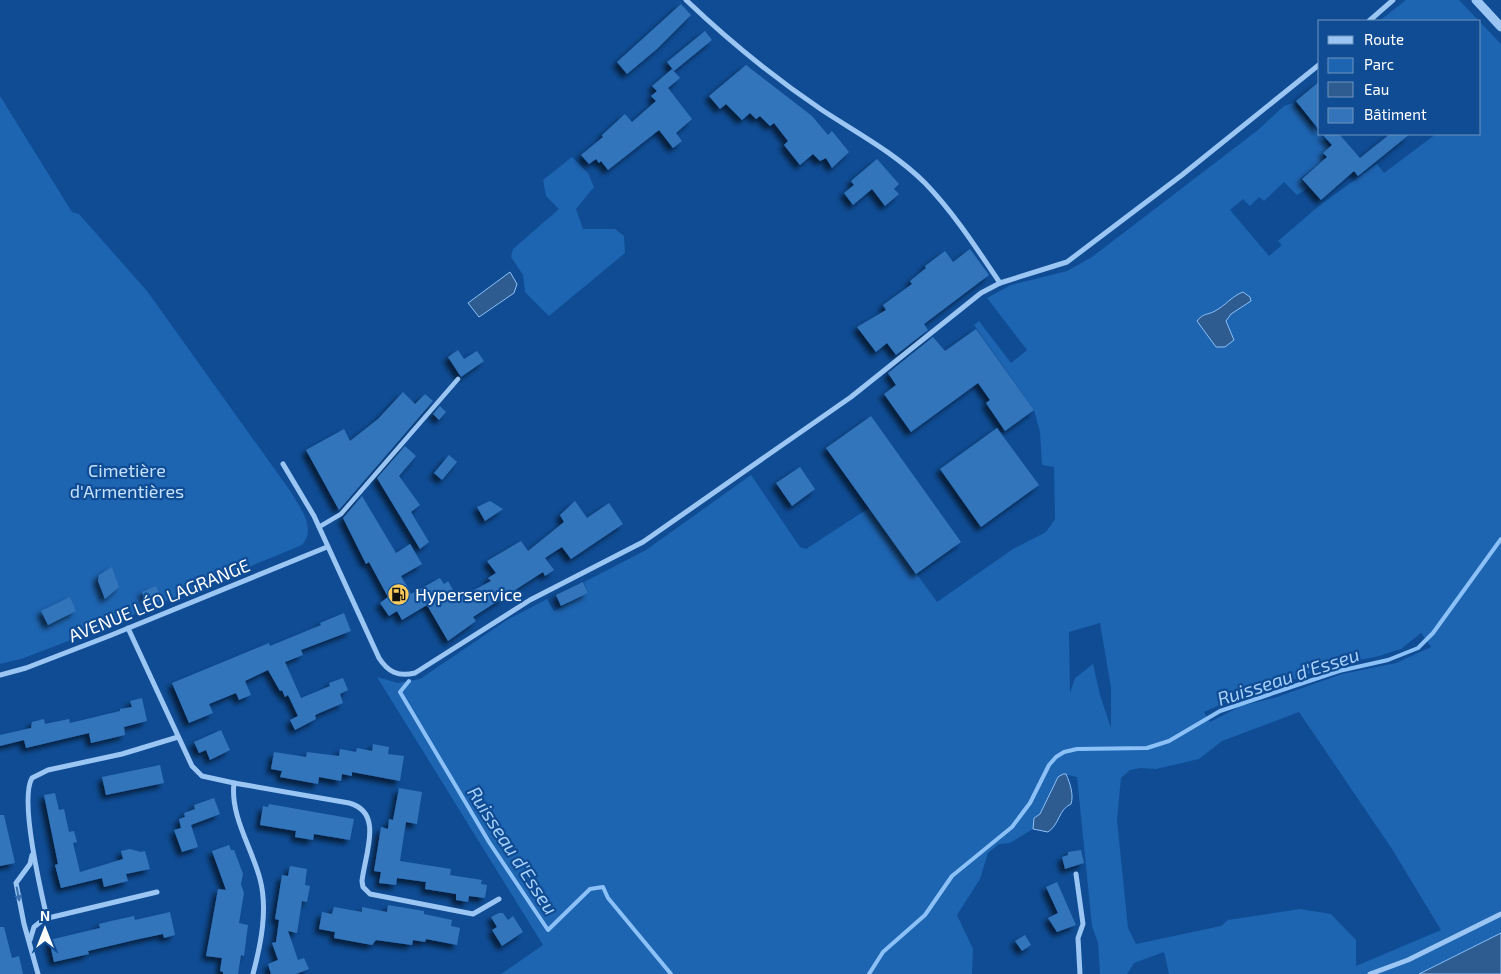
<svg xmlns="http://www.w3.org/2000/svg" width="1501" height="974" font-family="'Exo 2',sans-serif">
<defs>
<filter id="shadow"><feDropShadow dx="-4.5" dy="4.5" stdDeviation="2.5" flood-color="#0009"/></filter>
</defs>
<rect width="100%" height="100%" fill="#0f4c94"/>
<!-- green -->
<g fill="#1d64b1" fill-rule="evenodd">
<path d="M1406 0H1459L1479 21H1379Z"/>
<path d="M1480 22 1501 44V933L1419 974H1169L1164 952 1134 963 1127 974H1100L1098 943 1092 926 1077 777 1063 774 1058 777 1040 814 1034 818 1033 829 1010 843 999 844 988 853 980 879 957 915 973 949 972 974H501L543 945 377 677 398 683 420 679 507 620 547 599 554 611 588 593 584 582 646 550 751 475 800 547 806 549 869 508 937 602 1013 549 1046 532 1055 519 1054 467 1042 465 1040 432 1034 410 974 325 979 321 1011 363 1027 350 987 298 1011 285 1067 271 1092 257 1258 130 1284 106 1293 103 1330 147 1323 155 1325 159 1300 179 1308 188 1297 195 1284 182 1264 201 1259 197 1250 206 1243 199 1230 210 1269 256 1282 245 1278 241 1320 205 1377 164 1384 173 1436 134H1480ZM1100 623 1111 688V728L1100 695 1093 664 1075 678 1070 693 1069 632ZM1421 633 1431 647 1396 663 1342 674 1274 698 1241 706 1210 722 1204 712 1240 696 1271 688 1333 665 1376 657 1401 649ZM1299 712 1392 849 1441 930 1356 966V940L1331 914 1300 909 1228 920 1221 926 1136 944 1128 928 1117 820 1121 778 1130 770 1141 768 1156 769 1199 759 1222 741Z"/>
<path d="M0 96 72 212 79 214 147 291 291 492C300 508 317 528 302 545L79 637 21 659 0 664Z"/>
<path d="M572 157 588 173 594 187 576 209 583 229H615L624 236 625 253 549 316 525 292 523 275 511 257 513 249 559 209 546 196 543 180Z"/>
</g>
<!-- water -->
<g fill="#2e5c91" stroke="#8cc1f8">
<path d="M510 272 517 284 514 293 479 317 468 303Z"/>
<path d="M1243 292 1250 297 1251 301 1231 314 1226 321 1234 340 1225 347H1216L1197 321C1203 313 1208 315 1215 311 1226 305 1232 296 1243 292Z"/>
<path d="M1063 774H1066C1070 783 1074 795 1071 804 1058 810 1060 824 1048 832L1033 829 1034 818 1040 814 1058 777Z"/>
<path d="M1501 933V974H1419Z"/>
</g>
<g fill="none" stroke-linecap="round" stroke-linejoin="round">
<!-- stream -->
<g stroke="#8cc1f8" stroke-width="4">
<path d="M409 681 400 692 489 842 548 930 590 889 603 887 608 898 671 974"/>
<path d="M869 974 883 952 925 915 952 876 1012 827 1030 803 1049 765 1056 757 1064 752 1077 749 1147 748 1169 741 1220 711 1339 671 1388 660 1418 648 1433 633 1501 539"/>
</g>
</g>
<!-- building -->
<g fill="#3374bb" filter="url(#shadow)">
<path d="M681 4 691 15 657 49 627 74 617 62Z"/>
<path d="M705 31 712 40 674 71 667 62Z"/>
<path d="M746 65 812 116 828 135 832 131 849 152 832 168 826 158 820 161 813 154 800 165 784 145 788 141 774 123 770 126 760 116 756 119 750 113 742 120 726 104 720 109 709 96Z"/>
<path d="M672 69 680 78 668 88 692 119 676 133 682 141 673 148 659 130 608 170 601 161 599 163 596 159 589 164 581 155 603 137 602 135 625 114 632 122 656 101 651 96 657 91 652 86Z"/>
<path d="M1320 81V131L1296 101Z"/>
<path d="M1322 134H1339L1360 158 1390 134H1410L1358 176 1354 171 1321 200 1302 179 1327 157 1323 153 1332 145Z"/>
<path d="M877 159 899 184 894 189 899 194 885 206 872 189 853 205 844 193 854 185 851 181Z"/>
<path d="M970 249 989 275 924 324 928 330 896 355 887 343 876 352 857 327 886 310 883 305 912 284 910 281 926 268 925 266 945 251 953 262Z"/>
<path d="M976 329 1034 410 1005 431 986 403 990 400 978 383 911 432 884 394 896 385 888 373 933 337 945 351Z"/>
<path d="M458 350 464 359 477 351 484 361 461 377 448 357Z"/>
<path d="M403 392 415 404 425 394 433 401 339 510 306 450 344 429 350 441 378 419Z"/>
<path d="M440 406 446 412 439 420 433 414Z"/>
<path d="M871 416 961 542 916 574 826 448Z"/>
<path d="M997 428 1039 485 981 527 940 469Z"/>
<path d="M405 446 416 456 399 476 420 505 411 512 429 542 420 549 377 478Z"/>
<path d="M449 455 457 462 442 480 434 473Z"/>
<path d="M800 467 815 489 792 506 776 483Z"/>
<path d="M362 496 396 553 410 544 422 564 401 576 411 594 440 578 444 584 448 581 457 597 460 595 461 597 491 581 488 578 496 573 487 561 521 541 528 551 564 522 560 515 575 501 587 518 609 503 623 524 571 559 562 547 554 552 545 558 554 570 545 576 543 572 473 617 476 621 448 641 427 605 402 620 397 611 389 616 380 603 388 597 369 562 366 564 343 518Z"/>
<path d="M490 501 503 509 485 521 477 507Z"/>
<path d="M112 567 119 587 105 599 98 581 99 575Z"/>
<path d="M583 582 588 593 561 606 556 595Z"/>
<path d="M156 586 162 600 148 605 142 592Z"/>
<path d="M70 597 76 611 48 625 41 611Z"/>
<path d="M344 613 351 631 301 650 303 655 285 662 301 698 330 686 329 683 343 678 348 690 340 694 343 703 315 715 316 719 295 730 290 720 298 716 288 695 285 697 282 690 280 691 268 670 245 681 251 695 239 700 236 693 209 704 213 713 189 723 172 683 269 643 270 646 321 625 320 623Z"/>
<path d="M142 698 147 721 124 727 125 735 91 743 89 733 26 748 24 740 0 746V735L31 728 32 722 44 719 45 724 69 719 70 723 120 711V709L132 707 130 701Z"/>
<path d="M221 730 230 750 210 760 206 750 199 753 194 742Z"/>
<path d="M373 744 389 747 388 754 404 756 400 781 352 772V776L342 774 341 781 319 777 318 784 280 777 282 771 271 769 274 752 306 757 307 752 339 756 340 749 356 752 357 748 372 751Z"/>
<path d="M160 765 164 783 106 795 102 777Z"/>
<path d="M399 788 422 792 417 824 406 822 400 861 451 869 450 875 482 880 481 884 487 885 485 898 469 896 468 902 456 900V894L425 889 426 882 397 878 396 885 379 883 381 872 374 871 381 827 388 829 389 819 393 820Z"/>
<path d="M55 793 59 810 64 809 69 832 74 831 77 842 73 843 80 872 123 859 121 851 130 849 141 852 145 851 150 869 126 874 128 881 104 887 102 878 61 888 55 865 58 864 44 795Z"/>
<path d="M214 798 220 814 191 825 198 847 182 852 174 830 181 828 179 819 185 817 184 813 195 809 194 805Z"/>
<path d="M269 804 354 819 350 840 314 834 313 840 295 837 296 831 260 825 263 806 268 807Z"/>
<path d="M0 815H4L15 863 0 866Z"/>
<path d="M229 845 231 850H234L243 874 241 884 244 893 239 923 248 925 244 956 241 955 238 974H223V972L220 971 222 958 206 956 218 889 226 890 212 851Z"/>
<path d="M1081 850 1084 863 1065 869 1062 857 1068 855V852Z"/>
<path d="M290 866 307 869 305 885 310 886 307 902 302 901 297 933 288 931 298 960 304 958 309 969 296 974H271L268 964 278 960 272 943 276 942 279 920 275 919 282 875 288 876Z"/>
<path d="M1057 882 1076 925 1057 932 1048 918 1058 913 1046 887Z"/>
<path d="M388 905 424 911V914L452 920 451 926 460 928 457 945 426 939 425 942 413 940 412 945 376 940 372 945 334 938 335 932 319 929 322 912 332 914 334 907 362 912V907L387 912Z"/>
<path d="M170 912 175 935 164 938 163 934 139 939 88 951 89 954 54 962 49 940 100 928 99 924 111 921 134 916 135 920Z"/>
<path d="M499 913H503L508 920 513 916 523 932 502 946 492 930 497 927 491 917Z"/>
<path d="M0 927H4L12 958 19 956 23 974H0Z"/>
<path d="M1025 935 1031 945 1022 951 1015 941Z"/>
</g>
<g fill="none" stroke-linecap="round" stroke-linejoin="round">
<!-- pedestrian -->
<path stroke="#9bc6f4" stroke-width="4.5" d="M319 527 341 514 458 379"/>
<!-- minor -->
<g stroke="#9bc6f4" stroke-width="5">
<path d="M686 0C729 41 773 77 822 110 857 133 895 153 925 183 954 213 977 249 1000 283"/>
<path d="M1369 21 1393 0"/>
<path d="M283 464 314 516 379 658C388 672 398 677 415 673L530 600 643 542 851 397 981 293 1000 283 1067 262 1182 175 1320 64"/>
<path d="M128 628 192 766 202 776 234 783C230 816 252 848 260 879 268 909 261 944 253 974"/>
<path d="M0 675 26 668 109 636 327 547"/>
<path d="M234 783 349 803C384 812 365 854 362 881L363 887 370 894 473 914 499 899"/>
<path d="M32 855 30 864 16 883 24 924 38 974"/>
<path d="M1076 874 1083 924 1078 938 1080 974"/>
<path d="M47 918C41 892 19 800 32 778L48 770 122 754 178 737"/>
<path d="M30 940 34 927 44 919 157 892"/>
<path d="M1370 974 1408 960 1501 914"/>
</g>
<!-- tertiary -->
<path stroke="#9bc6f4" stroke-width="9" d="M1476 0 1501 27"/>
</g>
<!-- one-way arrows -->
<defs><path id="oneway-solid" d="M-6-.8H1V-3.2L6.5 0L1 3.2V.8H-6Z" transform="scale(1.25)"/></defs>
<use fill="#3971b1" href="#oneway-solid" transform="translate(18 894) rotate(79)"/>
<!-- icons -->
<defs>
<symbol id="fuel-disc" viewBox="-11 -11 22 22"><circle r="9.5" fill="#ffcc5e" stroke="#0f4c94"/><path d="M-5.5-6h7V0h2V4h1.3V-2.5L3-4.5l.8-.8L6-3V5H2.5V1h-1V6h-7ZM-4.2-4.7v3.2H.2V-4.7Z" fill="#111"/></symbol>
</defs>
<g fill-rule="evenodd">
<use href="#fuel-disc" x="386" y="582" width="25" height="25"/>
</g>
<g text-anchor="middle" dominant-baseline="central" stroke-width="4.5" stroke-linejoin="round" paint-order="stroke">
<!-- park labels -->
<g font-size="18" fill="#c3e0fe" stroke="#0f4c94">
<text x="127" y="470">Cimetière<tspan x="127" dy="21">d'Armentières</tspan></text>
</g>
<!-- poi labels -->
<g font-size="18" fill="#fff" stroke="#0f4c94" text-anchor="start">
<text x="415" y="594">Hyperservice</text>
</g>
<!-- street labels -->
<g font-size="18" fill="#fff" stroke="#0f4c94">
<text transform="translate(159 600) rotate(-22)">AVENUE LÉO LAGRANGE</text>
</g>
<!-- water labels -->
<g font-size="19" font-style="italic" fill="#a7d0fb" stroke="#0f4c94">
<text transform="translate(1288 676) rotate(-18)">Ruisseau d'Esseu</text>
<text transform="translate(513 850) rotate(57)">Ruisseau d'Esseu</text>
</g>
</g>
<!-- legend -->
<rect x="1318" y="20" width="162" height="115" fill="#0f4c94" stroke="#6f94bf"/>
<rect x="1328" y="36" width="25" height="8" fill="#9bc6f4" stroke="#6f94bf"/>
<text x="1364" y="45" font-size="15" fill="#ffffff">Route</text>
<rect x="1328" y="58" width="25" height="15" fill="#1d64b1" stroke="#6f94bf"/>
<text x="1364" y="70" font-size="15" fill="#ffffff">Parc</text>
<rect x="1328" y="82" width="25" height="15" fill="#2e5c91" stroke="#6f94bf"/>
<text x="1364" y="95" font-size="15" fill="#ffffff">Eau</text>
<rect x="1328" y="108" width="25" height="15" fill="#3374bb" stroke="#6f94bf"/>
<text x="1364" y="120" font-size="15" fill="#ffffff">Bâtiment</text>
<!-- north arrow -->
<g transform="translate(45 929)" stroke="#0f4c94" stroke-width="4" paint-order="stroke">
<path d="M0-4L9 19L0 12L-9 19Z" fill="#ffffff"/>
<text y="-8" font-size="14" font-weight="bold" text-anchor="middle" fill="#ffffff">N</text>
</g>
</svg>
